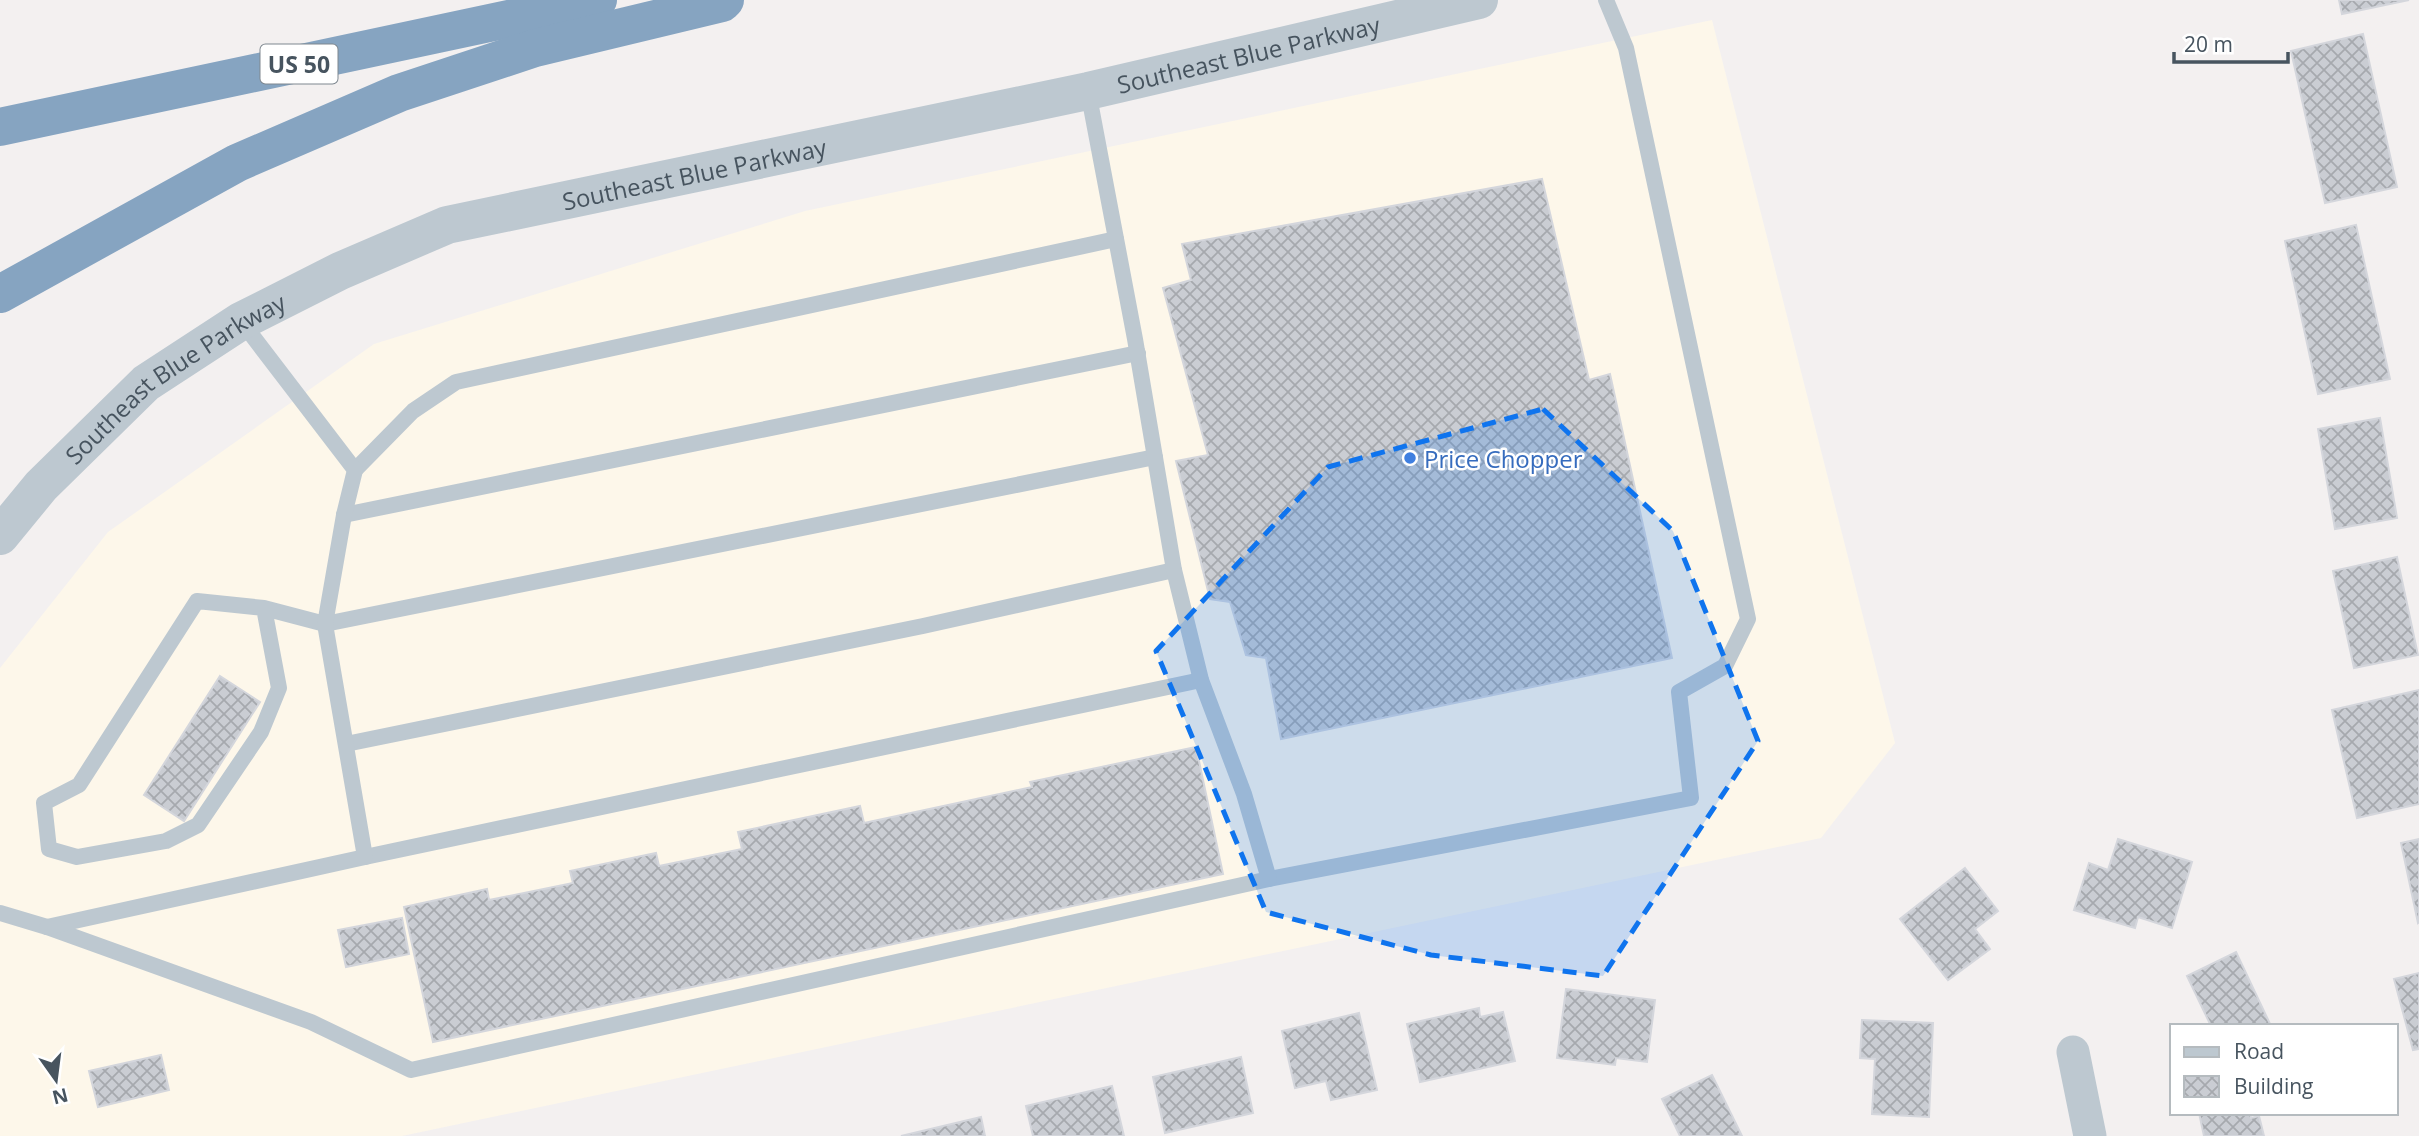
<svg xmlns="http://www.w3.org/2000/svg" width="2419" height="1136" font-family="'Open Sans',sans-serif">
<defs>
<pattern id="building-cross-hatch" width="8" height="8" patternUnits="userSpaceOnUse" patternTransform="scale(1.75)"><rect width="8" height="8" fill="#cacdd3"/><path d="M0 0l8 8M0 8l8-8" fill="none" stroke="#a6a9ae"/></pattern>
</defs>
<rect width="100%" height="100%" fill="#f3f0f0"/>
<!-- commercial -->
<path fill="#fdf7ea" d="M1712 20 1895 743 1821 838 402 1136H0V668L108 532 374 344 805 211Z"/>
<!-- building -->
<g fill="url(#building-cross-hatch)" stroke="#d4d6dc" stroke-width="2">
<path d="M2339 0H2409L2342 14Z"/>
<path d="M2363 34 2397 187 2325 203 2291 51Z"/>
<path d="M1542 179 1589 380 1610 374 1672 658 1281 739 1266 658 1246 655 1230 602 1210 599 1176 461 1208 455 1163 288 1191 280 1182 244Z"/>
<path d="M2356 225 2390 379 2318 394 2285 241Z"/>
<path d="M2380 418 2397 518 2335 529 2318 429Z"/>
<path d="M2397 557 2418 655 2354 668 2333 571Z"/>
<path d="M220 676 260 702 184 821 144 795Z"/>
<path d="M2419 690V804L2357 818 2332 710Z"/>
<path d="M1196 747 1223 874 433 1042 404 907 487 889 489 900 573 883 570 871 656 853 659 866 742 849 738 832 860 806 864 823 1032 787 1030 782Z"/>
<path d="M2118 839 2192 862 2172 928 2138 917 2135 928 2074 910 2089 863 2108 870Z"/>
<path d="M2419 839V922L2418 923 2401 843Z"/>
<path d="M1965 868 1998 911 1975 929 1990 949 1948 980 1900 919Z"/>
<path d="M402 918 409 954 346 967 338 930Z"/>
<path d="M2236 952 2271 1026H2211L2187 976Z"/>
<path d="M2419 973V1049L2413 1050 2394 979Z"/>
<path d="M1566 989 1655 1000 1647 1062 1616 1058 1615 1065 1557 1058Z"/>
<path d="M1479 1008 1480 1017 1503 1012 1515 1061 1420 1082 1407 1024Z"/>
<path d="M1359 1013 1377 1090 1331 1100 1326 1081 1295 1088 1282 1031Z"/>
<path d="M1862 1020 1933 1023 1929 1117 1872 1114 1875 1059 1860 1058Z"/>
<path d="M161 1055 169 1090 98 1107 89 1071Z"/>
<path d="M1241 1057 1253 1113 1165 1133 1153 1077Z"/>
<path d="M1712 1075 1742 1136H1680L1662 1099Z"/>
<path d="M1112 1086 1124 1136H1033L1026 1106Z"/>
<path d="M2199 1113H2250L2251 1118 2259 1116 2264 1136H2204Z"/>
<path d="M981 1117 985 1136H901Z"/>
</g>
<g fill="none" stroke-linecap="round" stroke-linejoin="round">
<!-- service -->
<g stroke="#bdc8d0" stroke-width="16">
<path d="M355 470 413 411 456 382 1116 239"/>
<path d="M344 515 1138 353"/>
<path d="M264 608 279 688 261 732 198 825 166 841 77 857 49 849 44 803 79 785 197 601 264 608 325 624 1155 457"/>
<path d="M346 744 923 626 1174 570"/>
<path d="M365 857 1201 680"/>
<path d="M1269 879 1691 798 1679 692 1725 666 1748 619 1626 48 1606 0"/>
<path d="M0 913 47 927 311 1022 411 1070 1269 879 1244 794 1201 680 1174 570 1135 339 1088 91"/>
<path d="M47 927 365 857 325 624 344 515 355 470 241 321"/>
</g>
<!-- minor -->
<path stroke="#bdc8d0" stroke-width="33" d="M2073 1052 2090 1136"/>
<!-- tertiary -->
<path stroke="#bdc8d0" stroke-width="38" id="s1" d="M0 536 41 486 146 383 241 321 340 271 447 225 1088 91 1479 0"/>
<!-- motorway -->
<g stroke="#86a4c1" stroke-width="38">
<path d="M0 127 598 0"/>
<path d="M0 294 237 163 399 93 535 48 722 3 725 0"/>
</g>
</g>
<!-- marked area -->
<path fill="#0f74ee" fill-opacity="0.2" stroke="#0f74ee" stroke-width="5" stroke-dasharray="14 9" stroke-linejoin="round" d="M1543 409 1673 531 1758 741 1603 976 1431 955 1266 912 1156 651 1328 467Z"/>
<!-- markers -->
<circle fill="#3f7fe0" stroke="#fff" stroke-width="2.5" cx="1410" cy="458" r="7"/>
<g text-anchor="middle" dominant-baseline="central" stroke-width="5" stroke-linejoin="round" paint-order="stroke">
<!-- shield labels -->
<rect fill="#fff" stroke="#7e878f" stroke-width="2" x="260.5" y="44.5" width="77" height="39" rx="5"/>
<g font-size="23" font-weight="bold" fill="#47545f">
<text x="299" y="64">US 50</text>
</g>
<!-- street labels -->
<g font-size="24" fill="#47545f" stroke="#fff">
<text stroke="none"><textPath href="#s1" startOffset="1372">Southeast Blue Parkway</textPath></text>
<text stroke="none"><textPath href="#s1" startOffset="805">Southeast Blue Parkway</textPath></text>
<text stroke="none"><textPath href="#s1" startOffset="238">Southeast Blue Parkway</textPath></text>
</g>
<!-- shop labels -->
<g font-size="24" fill="#366cbe" stroke="#fff" text-anchor="start">
<text x="1424" y="458">Price Chopper</text>
</g>
</g>
<!-- legend -->
<rect x="2170" y="1024" width="228" height="91" fill="#ffffff" stroke="#b5bbbf" stroke-width="2"/>
<rect x="2184" y="1047" width="35" height="10" fill="#bdc8d0" stroke="#b5bbbf" stroke-width="2"/>
<text x="2234" y="1059" font-size="21" fill="#47545f">Road</text>
<rect x="2184" y="1076" width="35" height="21" fill="url(#building-cross-hatch)" stroke="#b5bbbf" stroke-width="2"/>
<text x="2234" y="1094" font-size="21" fill="#47545f">Building</text>
<!-- north arrow -->
<g transform="translate(56 1080) rotate(166)" stroke="#ffffff" stroke-width="5" paint-order="stroke">
<path d="M0-5L12 26L0 18L-12 26Z" fill="#47545f"/>
<text y="-10" font-size="19" font-weight="bold" text-anchor="middle" fill="#47545f">N</text>
</g>
<!-- scale -->
<path d="M2174 52v10h114v-10" fill="none" stroke="#47545f" stroke-width="3.5"/>
<text x="2184" y="52" font-size="21" fill="#47545f" stroke="#ffffff" stroke-width="5" paint-order="stroke">20 m</text>
</svg>
